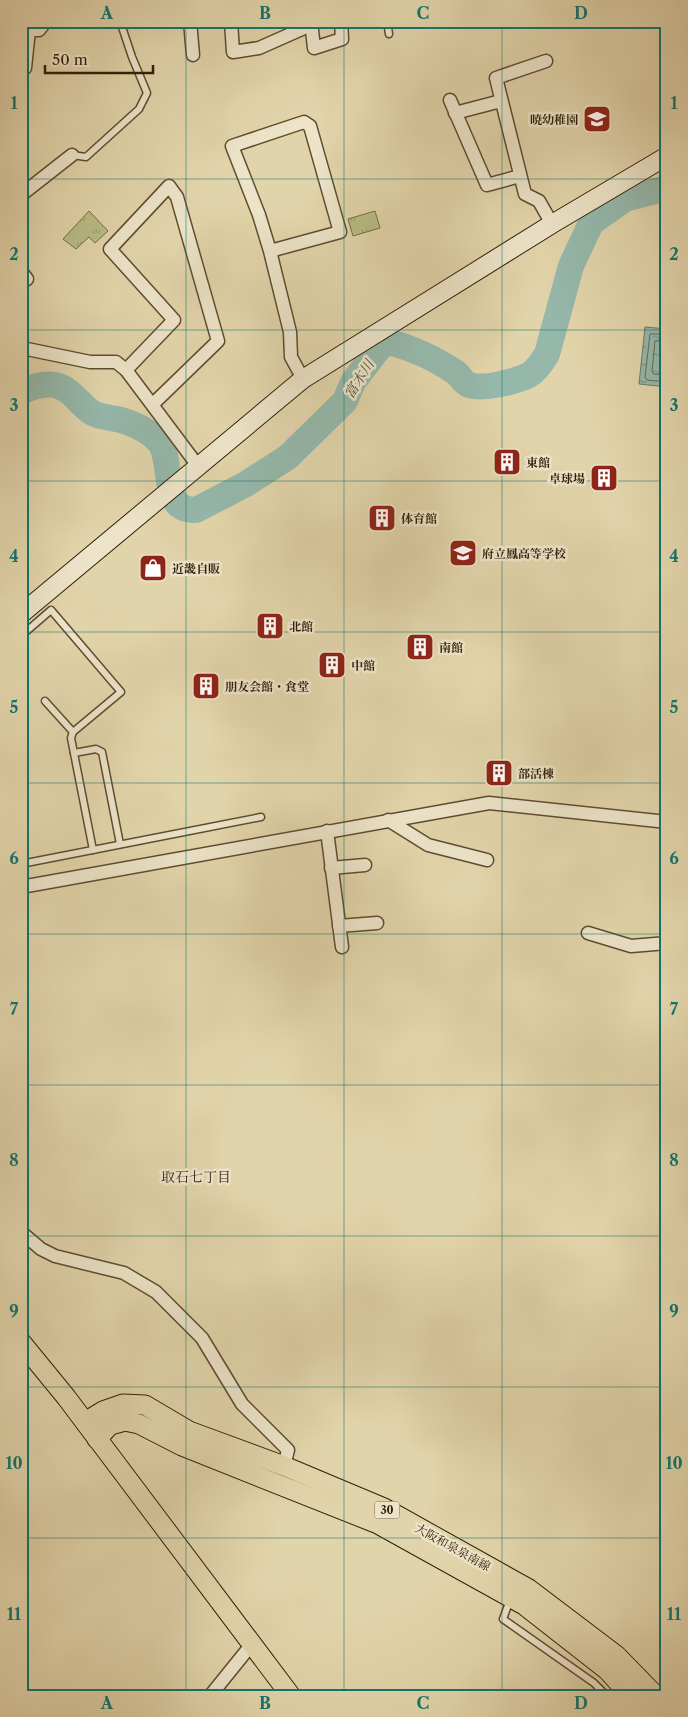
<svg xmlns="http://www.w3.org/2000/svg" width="688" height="1717" font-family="'Libre Caslon Text','Noto Serif JP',serif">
<defs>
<pattern id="park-tufts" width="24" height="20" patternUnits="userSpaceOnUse" patternTransform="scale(1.25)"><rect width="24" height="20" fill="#b8bc85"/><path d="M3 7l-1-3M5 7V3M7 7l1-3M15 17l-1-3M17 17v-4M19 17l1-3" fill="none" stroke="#9fa171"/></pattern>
<pattern id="water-ripples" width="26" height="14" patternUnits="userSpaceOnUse" patternTransform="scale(1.25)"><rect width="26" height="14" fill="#95b8ab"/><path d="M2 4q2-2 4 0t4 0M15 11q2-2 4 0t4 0" fill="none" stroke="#7a9589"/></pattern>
</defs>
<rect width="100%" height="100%" fill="#e2d4aa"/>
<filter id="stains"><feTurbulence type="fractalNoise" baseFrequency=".004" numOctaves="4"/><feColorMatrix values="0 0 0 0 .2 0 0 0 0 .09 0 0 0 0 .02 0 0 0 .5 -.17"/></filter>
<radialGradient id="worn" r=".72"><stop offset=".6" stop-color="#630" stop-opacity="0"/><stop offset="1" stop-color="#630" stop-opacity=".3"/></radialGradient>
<!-- park -->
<g fill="url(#park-tufts)" stroke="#756d46">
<path d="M89 211 108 231 95 243 89 237 76 249 63 239Z"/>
<path d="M375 211 380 228 353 236 348 219Z"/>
</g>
<!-- water -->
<path fill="url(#water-ripples)" stroke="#6d7a69" d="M645 327 667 329V387L639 384Z"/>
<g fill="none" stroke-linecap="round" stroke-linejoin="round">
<!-- shore -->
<g stroke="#646b59" stroke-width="1">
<path d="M667 334H650L645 377 647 380 667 382"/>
<path d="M667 340 655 341 652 372 654 374 667 375"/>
</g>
<!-- river -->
<path stroke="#95b8ab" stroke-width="26" d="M21 392C31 387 43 383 55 385 72 389 78 403 91 412 100 418 111 417 121 420 134 424 151 432 160 443 174 463 159 511 196 510L246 484 288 457 345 401 353 382 379 348 388 342C410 347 436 359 455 372 460 375 463 383 469 385 483 390 517 381 529 375 537 370 542 362 547 354L571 266 591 223 625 199 667 188"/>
<defs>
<g id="lane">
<path d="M387 21 389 34"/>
<path d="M72 155 86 157 139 109 147 93 132 57 120 21"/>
<path d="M21 636 51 610 121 692 73 732 71 738 93 850"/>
<path d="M45 701 73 732"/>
<path d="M74 753 96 749 102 752 120 844"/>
<path d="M21 864 261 817"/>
<path d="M510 1600 503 1619 594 1683 607 1696"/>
</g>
<g id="street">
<path d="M190 21 193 55"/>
<path d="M231 21 233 52 259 48 311 25"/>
<path d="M311 21 314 48 342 39 341 21"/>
<path d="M546 61 496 78 525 194 539 201 552 224"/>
<path d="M21 68H25L29 30H39L46 21"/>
<path d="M450 100 487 185 520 176"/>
<path d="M455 113 501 101"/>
<path d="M21 195 72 155"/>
<path d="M270 251 340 232 310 126 304 122 232 146 259 215 270 251 290 332 291 357 303 379"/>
<path d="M21 271 27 279 21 283"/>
<path d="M21 350 27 349 90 362H116L126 370 198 466"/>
<path d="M126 370 174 320 110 249 169 186 177 197 218 341 153 404"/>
<path d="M388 820 428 845 487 860"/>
<path d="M327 831 342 947"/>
<path d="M331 868 365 865"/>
<path d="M21 887 489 803 667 822"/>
<path d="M339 926 377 923"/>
<path d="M588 933 631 946 667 943"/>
<path d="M21 1232 41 1249 55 1256 124 1273 156 1292 202 1338 242 1404 288 1450 284 1466"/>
<path d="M210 1696 252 1644"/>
</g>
<path id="secondary" d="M21 614 303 379 552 224 667 156"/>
<g id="primary">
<path d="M21 1342 66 1397 291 1696"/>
<path d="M85 1422 103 1411 123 1404 145 1405 189 1431 284 1466 384 1508 529 1589 616 1655 656 1696"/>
<path d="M97 1439 110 1425 125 1421 139 1424 182 1446 378 1524 524 1605 607 1670 631 1696"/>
</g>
</defs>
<!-- lane casing -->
<use href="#lane" stroke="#5e4c30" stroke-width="9"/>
<!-- street casing -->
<use href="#street" stroke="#5e4c30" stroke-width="15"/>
<!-- secondary casing -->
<use href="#secondary" stroke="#321e07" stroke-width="20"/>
<!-- primary casing -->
<use href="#primary" stroke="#321e07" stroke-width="21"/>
<!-- lane -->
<use href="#lane" stroke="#ece3c8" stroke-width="6"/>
<!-- street -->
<use href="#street" stroke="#ece3c8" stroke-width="12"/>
<!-- secondary -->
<use href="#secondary" stroke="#ece3c8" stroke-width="18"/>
<!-- primary -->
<use href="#primary" stroke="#e2d4aa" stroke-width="19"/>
</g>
<!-- grid -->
<path fill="none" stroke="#0f766e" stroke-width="1" stroke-opacity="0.55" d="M186 21V1696M344 21V1696M502 21V1696M21 179H667M21 330H667M21 481H667M21 632H667M21 783H667M21 934H667M21 1085H667M21 1236H667M21 1387H667M21 1538H667"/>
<!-- icons -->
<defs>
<symbol id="school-square" viewBox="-11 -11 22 22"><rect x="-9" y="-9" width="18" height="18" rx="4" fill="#8f2418" stroke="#ece3c8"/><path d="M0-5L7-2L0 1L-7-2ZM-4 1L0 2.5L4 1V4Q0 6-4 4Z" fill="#fff"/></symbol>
<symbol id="building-square" viewBox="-11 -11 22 22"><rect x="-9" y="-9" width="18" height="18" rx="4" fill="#8f2418" stroke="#ece3c8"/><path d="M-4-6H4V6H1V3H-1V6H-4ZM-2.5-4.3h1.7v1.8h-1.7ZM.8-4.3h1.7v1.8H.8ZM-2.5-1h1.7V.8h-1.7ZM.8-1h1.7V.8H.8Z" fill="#fff"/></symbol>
<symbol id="shop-square" viewBox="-11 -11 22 22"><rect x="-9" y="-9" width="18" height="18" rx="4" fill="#8f2418" stroke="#ece3c8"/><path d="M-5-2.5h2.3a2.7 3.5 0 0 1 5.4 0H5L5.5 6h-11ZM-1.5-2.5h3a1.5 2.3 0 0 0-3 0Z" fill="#fff"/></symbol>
</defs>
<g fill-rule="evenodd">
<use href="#school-square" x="581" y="103" width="32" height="32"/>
<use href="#building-square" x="491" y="446" width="32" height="32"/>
<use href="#building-square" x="588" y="462" width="32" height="32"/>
<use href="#building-square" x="366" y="502" width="32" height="32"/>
<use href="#school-square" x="447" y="537" width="32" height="32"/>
<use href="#shop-square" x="137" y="552" width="32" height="32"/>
<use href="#building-square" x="254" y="610" width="32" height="32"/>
<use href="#building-square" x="404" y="631" width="32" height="32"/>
<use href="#building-square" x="316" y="649" width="32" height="32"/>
<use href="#building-square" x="190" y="670" width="32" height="32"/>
<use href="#building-square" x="483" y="757" width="32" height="32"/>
</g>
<g text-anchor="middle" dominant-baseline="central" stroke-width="5" stroke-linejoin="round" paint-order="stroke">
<!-- shield labels -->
<rect fill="#ece3c8" stroke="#6a5941" stroke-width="1" x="374.5" y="1501.5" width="25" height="17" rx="4"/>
<g font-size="11" font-weight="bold" fill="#321e07">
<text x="387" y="1510">30</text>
</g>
<!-- poi labels -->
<g font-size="12" font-weight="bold" fill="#321e07" stroke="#ece3c8" text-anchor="start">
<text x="578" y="119" text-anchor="end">暁幼稚園</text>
<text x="526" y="462">東館</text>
<text x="585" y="478" text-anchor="end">卓球場</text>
<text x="401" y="518">体育館</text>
<text x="482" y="553">府立鳳高等学校</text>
<text x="172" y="568">近畿自販</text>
<text x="289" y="626">北館</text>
<text x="439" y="647">南館</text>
<text x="351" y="665">中館</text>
<text x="225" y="686">朋友会館・食堂</text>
<text x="518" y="773">部活棟</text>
</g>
<!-- street labels -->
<g font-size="12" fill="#321e07" stroke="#ece3c8">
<text transform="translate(453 1547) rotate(29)">大阪和泉泉南線</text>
</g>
<!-- water labels -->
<g font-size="14" font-style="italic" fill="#504c38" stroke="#ece3c8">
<text transform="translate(359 379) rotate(-58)">富木川</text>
</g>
<!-- neighbourhood labels -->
<g font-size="14" fill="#321e07" stroke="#ece3c8">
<text x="196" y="1177">取石七丁目</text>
</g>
</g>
<!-- margin -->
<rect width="688" height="1717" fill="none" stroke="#e2d4aa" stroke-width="55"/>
<!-- scale -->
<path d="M45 65v8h108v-8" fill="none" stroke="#321e07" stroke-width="2.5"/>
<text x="52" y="65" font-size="15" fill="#321e07" stroke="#ece3c8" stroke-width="4" paint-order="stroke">50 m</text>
<rect x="28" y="28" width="632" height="1662" fill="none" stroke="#0f766e" stroke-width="2"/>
<g font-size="16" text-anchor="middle" font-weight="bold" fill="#0f766e">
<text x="107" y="19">A</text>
<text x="265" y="19">B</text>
<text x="423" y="19">C</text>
<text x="581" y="19">D</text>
<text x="14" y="109">1</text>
<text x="674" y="109">1</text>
<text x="14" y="260">2</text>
<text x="674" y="260">2</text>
<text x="14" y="411">3</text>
<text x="674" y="411">3</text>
<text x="14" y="562">4</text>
<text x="674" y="562">4</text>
<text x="14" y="713">5</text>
<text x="674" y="713">5</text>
<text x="14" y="864">6</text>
<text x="674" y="864">6</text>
<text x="14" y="1015">7</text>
<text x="674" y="1015">7</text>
<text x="14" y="1166">8</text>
<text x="674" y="1166">8</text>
<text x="14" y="1317">9</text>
<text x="674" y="1317">9</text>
<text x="14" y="1469">10</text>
<text x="674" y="1469">10</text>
<text x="14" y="1620">11</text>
<text x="674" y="1620">11</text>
<text x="107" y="1709">A</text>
<text x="265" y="1709">B</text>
<text x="423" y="1709">C</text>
<text x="581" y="1709">D</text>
</g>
<rect width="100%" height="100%" filter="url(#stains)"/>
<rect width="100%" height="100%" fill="url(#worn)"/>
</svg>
